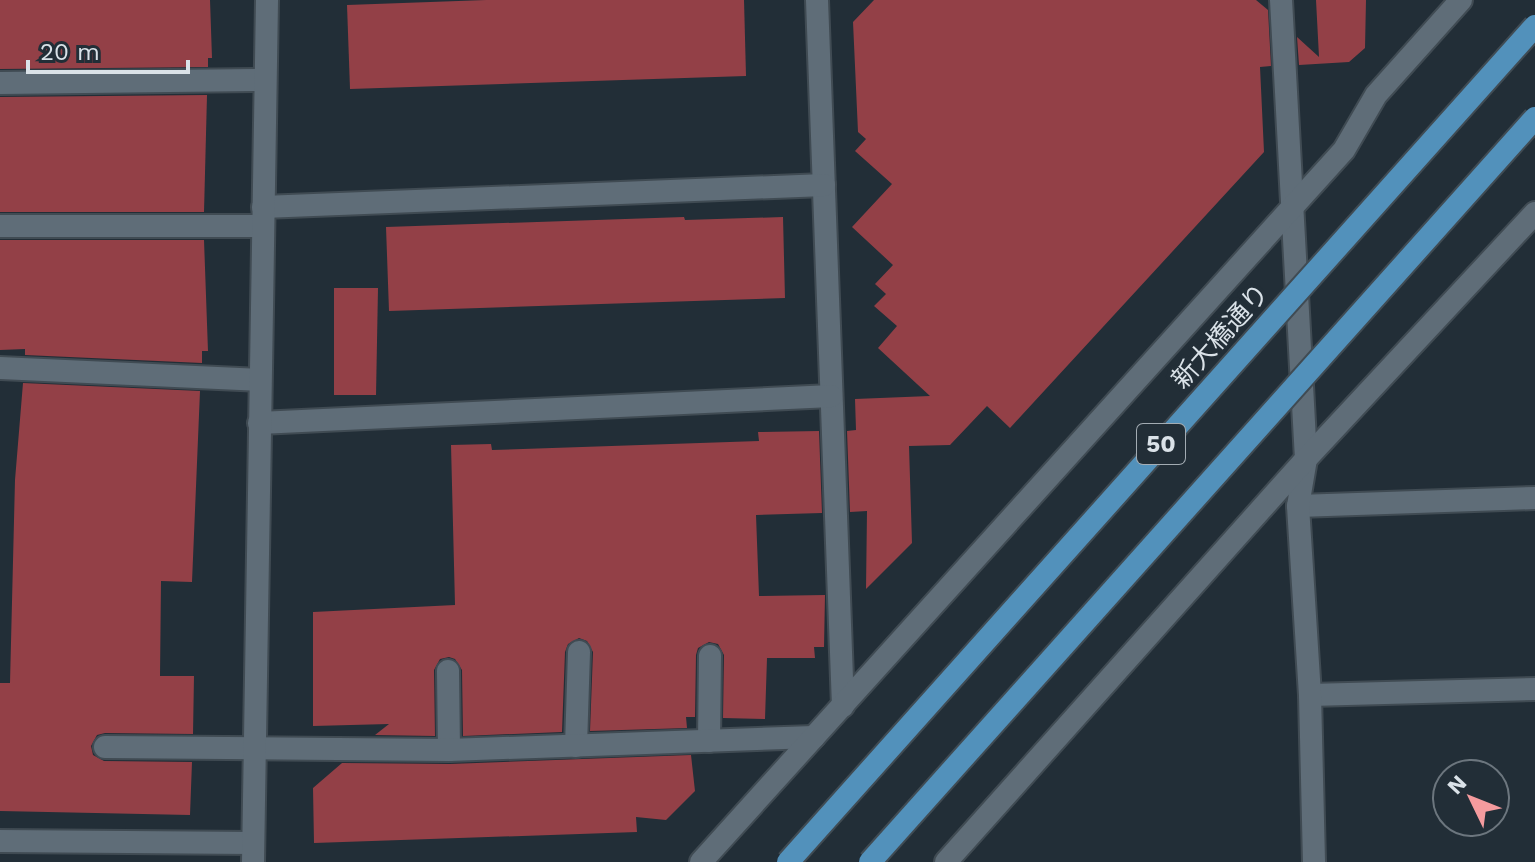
<svg xmlns="http://www.w3.org/2000/svg" width="1535" height="862" font-family="'Work Sans','Noto Sans JP',sans-serif">
<rect width="100%" height="100%" fill="#222e37"/>
<!-- building -->
<g fill="#934047">
<path d="M0 0H210L212 58H208V67L0 69Z"/>
<path d="M486 0H744L746 76 350 89 347 5Z"/>
<path d="M874 0H1256L1268 10 1271 66 1260 67 1264 152 1010 428 987 406 950 445 909 446 912 543 866 589 867 511 850 512 847 431 856 430 855 399 930 396 878 348 897 326 874 306 886 294 875 284 893 265 852 227 892 184 855 151 866 139 858 132 853 22Z"/>
<path d="M1316 0H1366L1365 48 1349 62 1299 65 1297 37 1319 57Z"/>
<path d="M207 95 204 212H0V97Z"/>
<path d="M684 217 685 220 783 217 785 298 389 311 386 227Z"/>
<path d="M0 240H204L208 351H202V363L25 355V349L0 350Z"/>
<path d="M334 288H378L376 395H334Z"/>
<path d="M23 383 200 391 192 582 161 581 160 676H194L193 734 105 733 97 735 91 746 93 755 104 761 192 762 190 815 0 811V683H10L15 480Z"/>
<path d="M819 431 822 513 756 515 759 596 825 595 824 647H814L815 658H767L765 719 723 718 724 655 718 644 709 642 698 648 696 655 695 717H686L687 728 590 731 593 652 587 641 579 638 568 644 565 652 562 732 463 736 462 670 455 659 449 657 440 659 434 670 435 736 375 735 389 724 313 726V612L455 605 451 445 491 444 492 450 759 441 758 432Z"/>
<path d="M691 755 695 791 666 820 636 817 637 832 314 843 313 788 342 763 450 764Z"/>
</g>
<g fill="none" stroke-linecap="round" stroke-linejoin="round">
<defs>
<g id="service">
<path d="M817 0 843 706"/>
<path d="M0 83 265 80"/>
<path d="M0 226H262"/>
<path d="M1298 506 1535 498"/>
<path d="M448 671 449 750"/>
<path d="M1310 695 1535 689"/>
<path d="M709 741 710 656"/>
<path d="M576 746 579 652"/>
<path d="M105 747 449 750 814 737"/>
</g>
<g id="minor">
<path d="M1281 0 1306 459 1298 506 1310 695 1314 862"/>
<path d="M263 207 824 185"/>
<path d="M0 368 259 380"/>
<path d="M259 423 831 396"/>
<path d="M0 841 253 843"/>
<path d="M253 862 267 0"/>
<path d="M701 862 1344 150 1376 95 1461 0"/>
<path d="M946 862 1306 459 1535 213"/>
</g>
</defs>
<!-- service casing -->
<use href="#service" stroke="#404b53" stroke-width="26"/>
<!-- minor casing -->
<use href="#minor" stroke="#404b53" stroke-width="26"/>
<!-- service -->
<use href="#service" stroke="#5f6d78" stroke-width="22"/>
<!-- minor -->
<use href="#minor" stroke="#5f6d78" stroke-width="22"/>
<defs>
<g id="primary-bridge">
<path d="M788 862 1535 26"/>
<path d="M870 862 1535 118"/>
</g>
</defs>
<!-- primary-bridge casing -->
<use href="#primary-bridge" stroke="#404b53" stroke-width="26" stroke-linecap="butt"/>
<!-- primary-bridge -->
<use href="#primary-bridge" stroke="#5291bb" stroke-width="22"/>
</g>
<g text-anchor="middle" dominant-baseline="central" stroke-width="8" stroke-linejoin="round" paint-order="stroke">
<!-- shield labels -->
<rect fill="#222e37" stroke="#a3acb3" stroke-width="2" x="1137" y="424" width="48" height="40" rx="6"/>
<g font-size="24" font-weight="bold" fill="#dae2e8">
<text x="1161" y="444">50</text>
</g>
<!-- street labels -->
<g font-size="26" fill="#dae2e8" stroke="#222e37">
<text transform="translate(1220 336) rotate(-48)">新大橋通り</text>
</g>
</g>
<!-- north arrow -->
<g transform="translate(1471 798) rotate(313)"><circle r="38" fill="#222e37" stroke="#6c767e" stroke-width="2"/>
<path d="M0-6L14 30L0 20L-14 30Z" fill="#f59b9e"/>
<text y="-12" font-size="22" font-weight="bold" text-anchor="middle" fill="#dae2e8">N</text>
</g>
<!-- scale -->
<path d="M28 60v12h160v-12" fill="none" stroke="#dae2e8" stroke-width="4"/>
<text x="40" y="60" font-size="24" fill="#dae2e8" stroke="#222e37" stroke-width="6" paint-order="stroke">20 m</text>
</svg>
